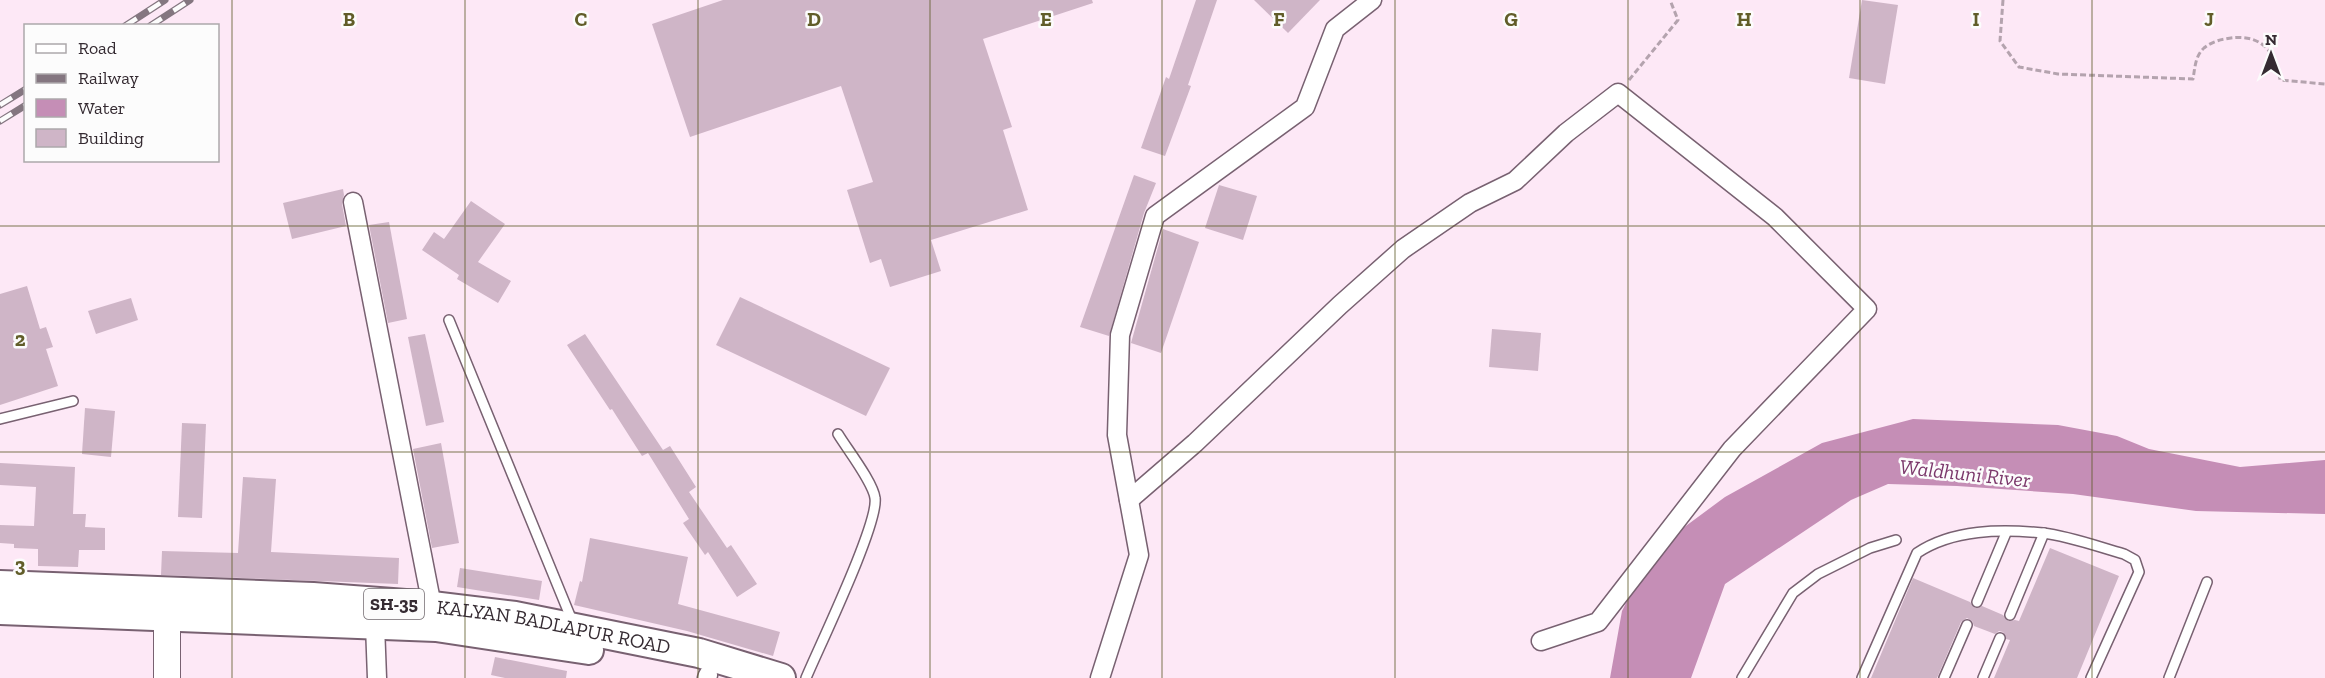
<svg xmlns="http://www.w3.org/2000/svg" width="2325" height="678" font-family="'Zilla Slab',serif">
<rect width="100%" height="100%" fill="#fde8f6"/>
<!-- water -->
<path fill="#c58eb6" d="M1913 419 2058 425 2117 436 2149 449 2240 467 2325 460V514L2196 511 2073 494 1957 486 1888 484 1851 500 1725 584 1691 678H1610L1622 611 1652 551 1725 497 1822 443Z"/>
<!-- building -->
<g fill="#cfb5c7">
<path d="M723 0H1092L1093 3 983 39 1012 127 1003 130 1028 210 931 240 941 271 890 287 881 259 870 263 847 190 873 182 841 86 690 137 652 24Z"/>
<path d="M1196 0H1217L1188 85 1191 86 1165 156 1141 148 1166 77 1169 79Z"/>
<path d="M1254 0H1320L1288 33Z"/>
<path d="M1862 0 1898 5 1885 84 1849 78Z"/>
<path d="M1134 175 1156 183 1144 213 1109 336 1080 327Z"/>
<path d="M1219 185 1257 196 1243 240 1205 228Z"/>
<path d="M343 189 344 195 342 204 346 226 292 239 283 203Z"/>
<path d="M471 201 505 224 478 262 511 281 498 303 457 279 459 275 422 250 434 232 444 239Z"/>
<path d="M389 222 407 319 388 323 369 225Z"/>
<path d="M1163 229 1199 242 1161 353 1131 343Z"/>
<path d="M27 286 40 329 46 327 53 347 46 349 58 386 0 405V294Z"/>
<path d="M740 297 890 368 866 416 716 345Z"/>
<path d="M131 298 138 320 96 334 88 311Z"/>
<path d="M1492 329 1541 333 1538 371 1489 367Z"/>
<path d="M425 334 444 422 426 426 408 337Z"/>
<path d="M585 334 663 450 670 446 696 487 689 492 727 548 731 545 757 584 737 597 708 552 705 555 683 523 689 519 648 453 642 456 612 409 610 410 567 345Z"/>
<path d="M85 408 115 411 111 457 82 454Z"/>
<path d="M182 423 206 424 202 518 178 517Z"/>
<path d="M441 443 459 543 432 548 413 449Z"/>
<path d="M0 463 75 467 73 514H86L85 527 105 528V550H79L78 567 38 566V549L14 548V544L0 543V525L34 526 36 487 0 485Z"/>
<path d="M243 477 276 479 271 552 399 558 398 584 161 575 162 551 238 553Z"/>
<path d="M590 538 688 557 678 604 780 632 773 656 687 631 574 605 580 581 582 582Z"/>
<path d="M2050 548 2119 576 2077 678H1994L2010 640 2006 639 2003 632 1999 631 1995 634 1974 626 1972 621 1967 618 1961 622 1937 678H1871L1913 578 1970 602 1975 608 1982 606 2003 615 2008 621 2015 620 2019 621Z"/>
<path d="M460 568 542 581 539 600 457 587Z"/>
<path d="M495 657 567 671 566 678H505L491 675Z"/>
</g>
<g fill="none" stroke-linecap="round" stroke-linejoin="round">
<defs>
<g id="lane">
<path d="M449 320 573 623"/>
<path d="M0 419 73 401"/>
<path d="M1977 602 2006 533"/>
<path d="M2010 615 2044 533"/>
<path d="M806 678C819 647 879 523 875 498 873 482 847 449 838 434"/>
<path d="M1742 678 1793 593 1818 574 1870 548 1896 540"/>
<path d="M1862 678 1917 553C1953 529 2001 529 2043 533 2069 536 2099 547 2124 554L2135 560 2139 572 2091 678"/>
<path d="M1944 678 1967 625"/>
<path d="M1983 678 2000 638"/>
<path d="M2169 678 2207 582"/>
</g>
<g id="street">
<path d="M353 202 432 606"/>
<path d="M1129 500 1195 443 1340 305 1403 249 1470 203 1515 181 1566 133 1618 93 1775 217 1867 309 1732 449 1598 622 1541 641"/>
<path d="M375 625 377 678"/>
<path d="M707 678 708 675"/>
<path d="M1100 678 1139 555 1117 435 1120 335 1155 216 1305 107 1335 29 1372 0"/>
</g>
<path id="secondary" d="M167 678V597"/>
<g id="primary">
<path id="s1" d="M0 585 313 597 432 606 515 616 699 653 781 678"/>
<path d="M0 610 436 627 589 650"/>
</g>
</defs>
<!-- lane casing -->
<use href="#lane" stroke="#786171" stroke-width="12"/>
<!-- street casing -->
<use href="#street" stroke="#786171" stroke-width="21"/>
<!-- secondary casing -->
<use href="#secondary" stroke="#786171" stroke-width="28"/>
<!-- primary casing -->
<use href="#primary" stroke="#786171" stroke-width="32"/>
<!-- path -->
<g stroke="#b4a3ae" stroke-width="3" stroke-dasharray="6 3" stroke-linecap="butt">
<path d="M2003 0 2000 41 2019 67 2058 74 2193 79C2195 68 2195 56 2204 48 2210 43 2218 40 2225 39 2257 32 2276 48 2280 80L2325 84"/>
<path d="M1629 80 1678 20 1670 0"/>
</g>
<!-- lane -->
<use href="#lane" stroke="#fff" stroke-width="9"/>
<!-- street -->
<use href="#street" stroke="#fff" stroke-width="18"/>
<!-- secondary -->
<use href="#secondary" stroke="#fff" stroke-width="26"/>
<!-- primary -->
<use href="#primary" stroke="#fff" stroke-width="28"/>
<defs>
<g id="rail">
<path d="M125 26 165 0"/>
<path d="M150 26 190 0"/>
<path d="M0 105 26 89"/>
<path d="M0 121 26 105"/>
</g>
</defs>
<!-- rail casing -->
<use href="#rail" stroke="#847680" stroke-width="7"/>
<!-- rail -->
<use href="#rail" stroke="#fcfcfc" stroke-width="4.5" stroke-dasharray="14" stroke-linecap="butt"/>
</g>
<!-- grid -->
<path fill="none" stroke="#615d29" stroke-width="1.5" stroke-opacity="0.55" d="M232 0V678M465 0V678M698 0V678M930 0V678M1162 0V678M1395 0V678M1628 0V678M1860 0V678M2092 0V678M0 226H2325M0 452H2325"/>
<g text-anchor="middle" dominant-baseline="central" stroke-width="5" stroke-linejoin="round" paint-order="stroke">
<!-- shield labels -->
<rect fill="#fcfcfc" stroke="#716a6f" stroke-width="1.5" x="364" y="589" width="60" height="30" rx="4.5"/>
<g font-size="18" font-weight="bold" fill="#352b32">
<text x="394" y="604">SH-35</text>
</g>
<!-- street labels -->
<g font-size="20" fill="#352b32" stroke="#fcfcfc">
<text stroke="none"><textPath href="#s1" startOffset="556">KALYAN BADLAPUR ROAD</textPath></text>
</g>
<!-- water labels -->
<g font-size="21" font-style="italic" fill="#7b386b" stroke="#fcfcfc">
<text transform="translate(1965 473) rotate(6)">Waldhuni River</text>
</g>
</g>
<g font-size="20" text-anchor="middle" font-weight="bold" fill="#615d29" stroke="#fcfcfc" stroke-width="5" stroke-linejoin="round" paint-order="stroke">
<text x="349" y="26">B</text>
<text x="581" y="26">C</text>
<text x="814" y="26">D</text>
<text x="1046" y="26">E</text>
<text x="1279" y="26">F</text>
<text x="1511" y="26">G</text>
<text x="1744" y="26">H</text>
<text x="1976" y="26">I</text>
<text x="2209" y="26">J</text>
<text x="20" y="346">2</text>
<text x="20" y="572">3</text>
</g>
<!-- legend -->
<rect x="24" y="24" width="195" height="138" fill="#fcfcfc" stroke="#aca8ab" stroke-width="1.5"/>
<rect x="36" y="44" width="30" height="9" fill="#ffffff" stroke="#aca8ab" stroke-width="1.5"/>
<text x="78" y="54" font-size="18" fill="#352b32">Road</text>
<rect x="36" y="74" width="30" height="9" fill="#847680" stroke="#aca8ab" stroke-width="1.5"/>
<text x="78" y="84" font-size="18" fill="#352b32">Railway</text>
<rect x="36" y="99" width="30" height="18" fill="#c58eb6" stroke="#aca8ab" stroke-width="1.5"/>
<text x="78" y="114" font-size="18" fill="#352b32">Water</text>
<rect x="36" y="129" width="30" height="18" fill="#cfb5c7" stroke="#aca8ab" stroke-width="1.5"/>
<text x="78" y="144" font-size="18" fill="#352b32">Building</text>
<!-- north arrow -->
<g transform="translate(2271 54)" stroke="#fcfcfc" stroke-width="4.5" paint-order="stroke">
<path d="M0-4.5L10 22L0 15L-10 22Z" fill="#352b32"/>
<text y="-9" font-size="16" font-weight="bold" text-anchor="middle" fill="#352b32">N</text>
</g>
</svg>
